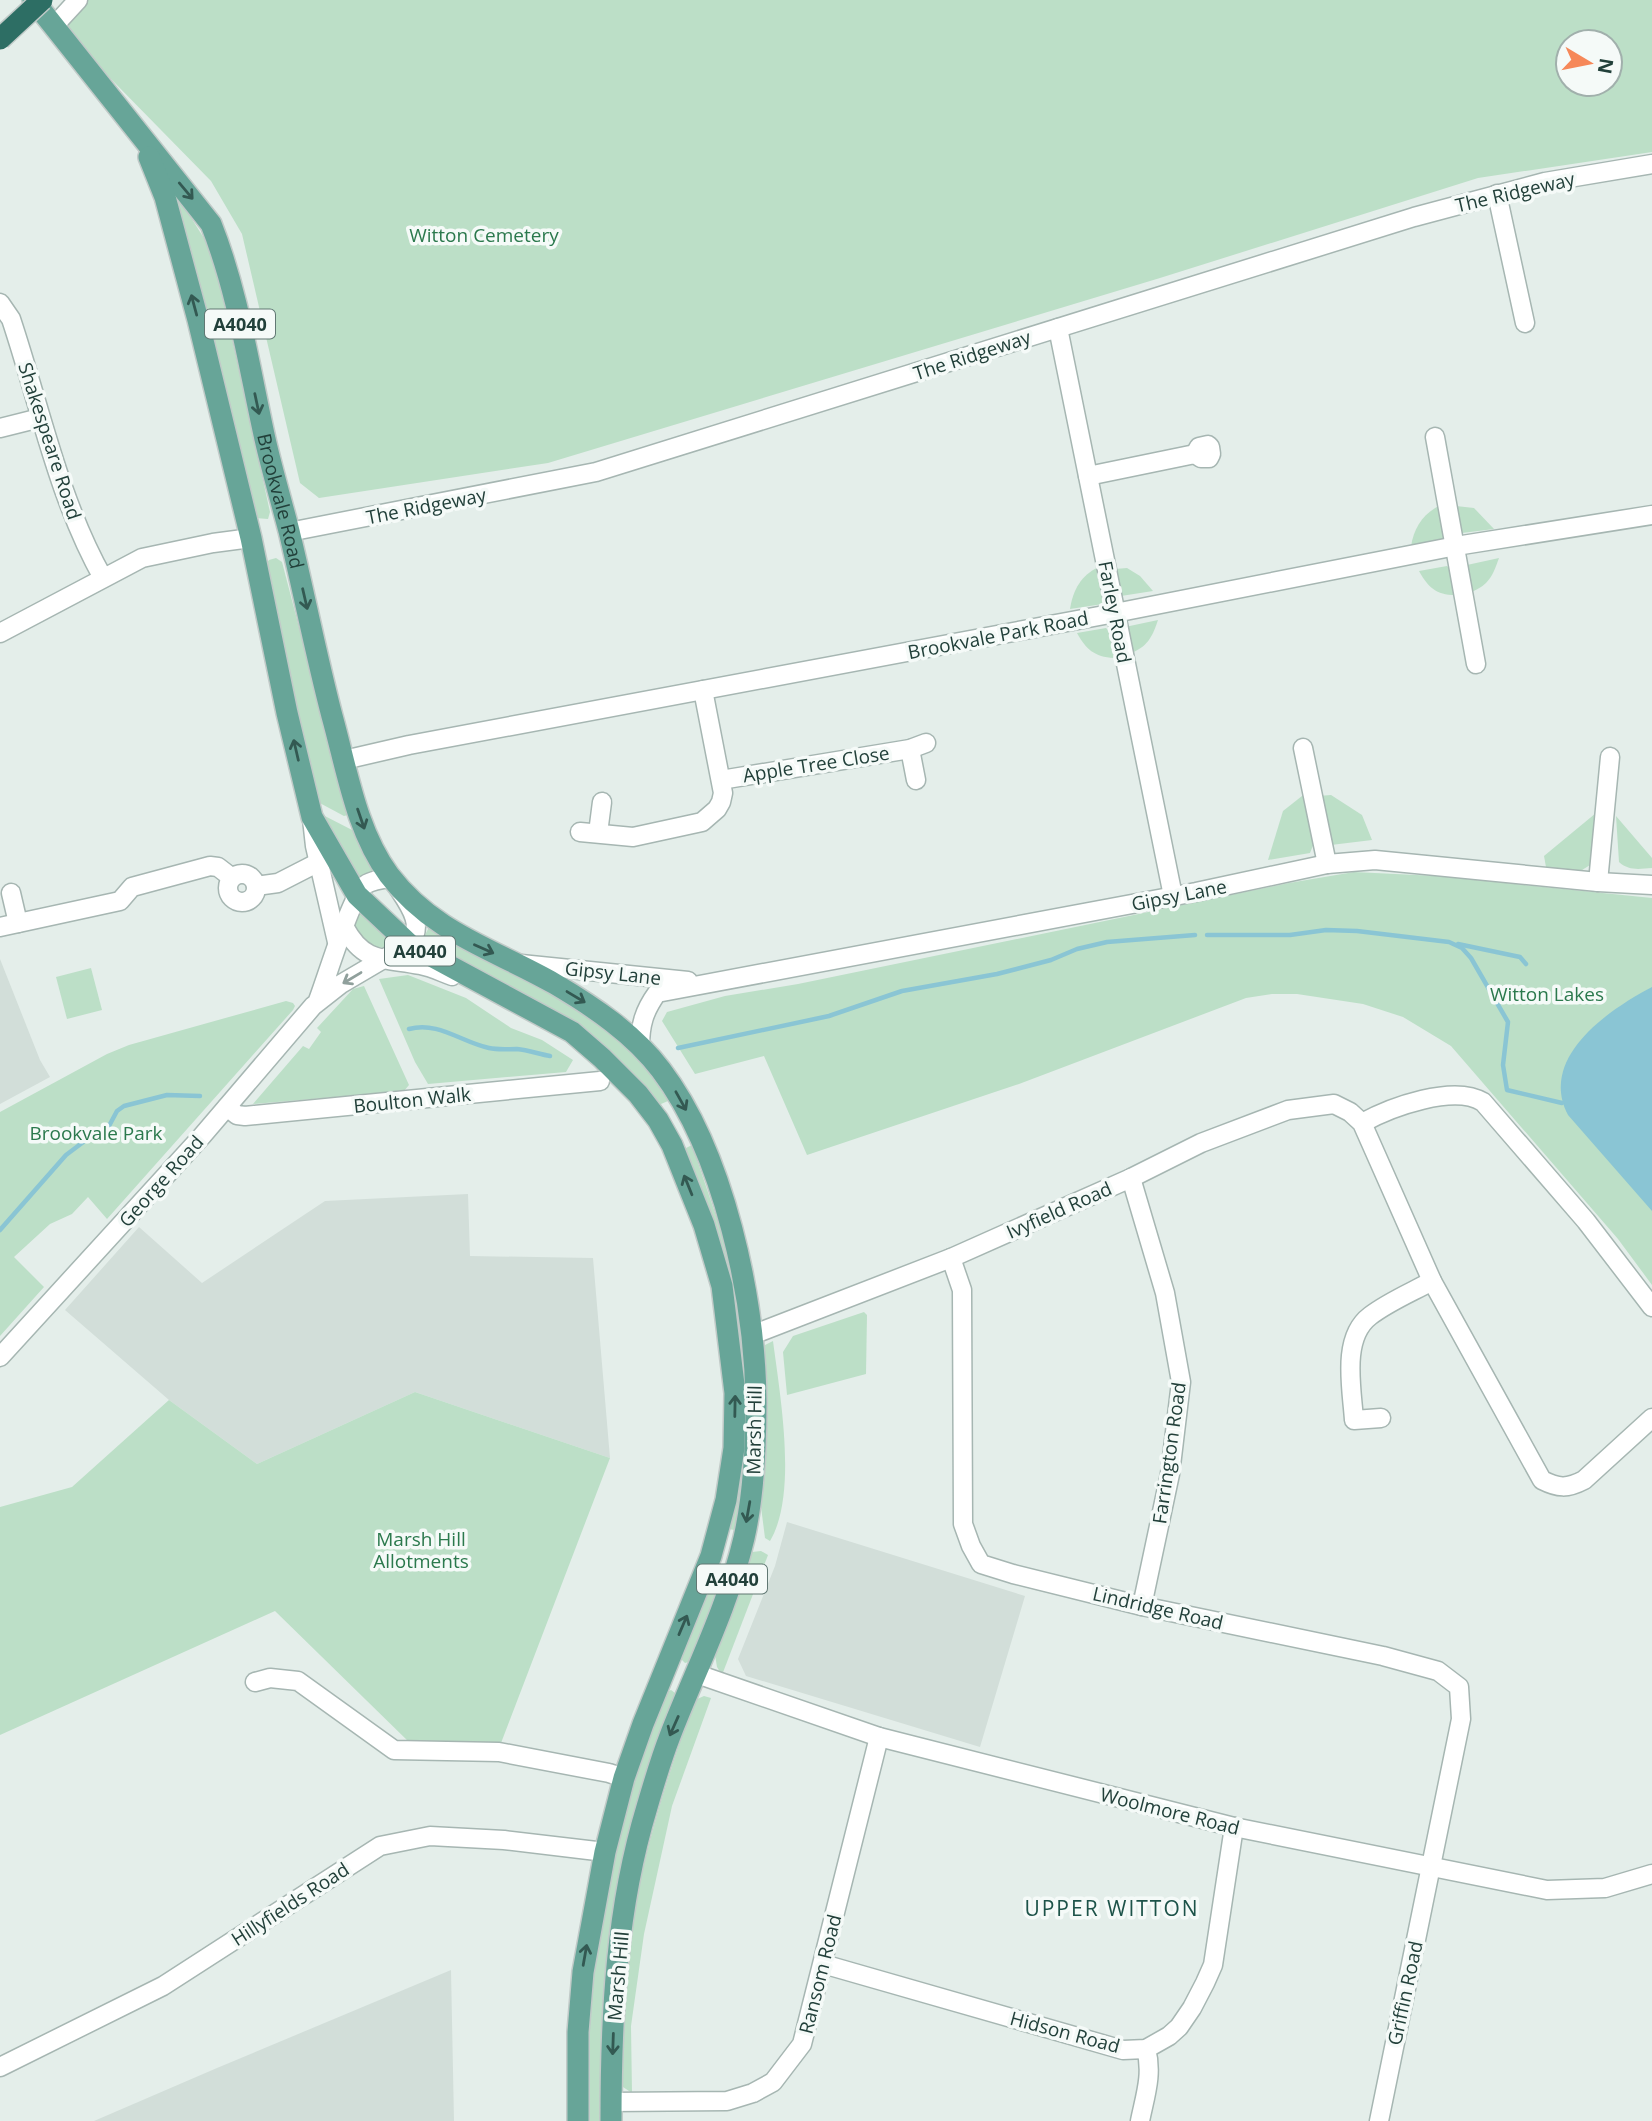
<svg xmlns="http://www.w3.org/2000/svg" width="1652" height="2121" font-family="'Open Sans',sans-serif">
<rect width="100%" height="100%" fill="#e4eeea"/>
<!-- built -->
<g fill="#d2ded9">
<path d="M0 959 40 1060 50 1077 0 1104Z"/>
<path d="M468 1194 470 1256 593 1258 610 1458 415 1392 257 1464 169 1400 65 1310 139 1227 202 1283 325 1201Z"/>
<path d="M787 1522 1025 1596 980 1747 746 1676 738 1659 775 1566Z"/>
<path d="M451 1970 454 2121H94L217 2068Z"/>
</g>
<!-- green -->
<g fill="#bcdfc7" fill-rule="evenodd">
<path d="M82 0H1652V152L1478 178 1160 278 548 463 319 498 300 483 242 234 211 181 59 26ZM1568 42H1610V84H1568Z"/>
<path d="M180 200 207 243 220 284 270 512 268 519 255 518 177 202Z"/>
<path d="M1441 505 1444 542 1411 546C1414 528 1423 513 1441 505Z"/>
<path d="M1456 506 1474 508 1494 529 1462 533Z"/>
<path d="M276 558 282 562 348 815 344 816 316 801 265 565 269 560Z"/>
<path d="M1499 558C1493 575 1489 585 1471 592L1467 565Z"/>
<path d="M1447 566 1452 571 1455 595C1436 595 1428 587 1419 571Z"/>
<path d="M1099 567 1103 604 1070 609C1073 590 1081 575 1099 567Z"/>
<path d="M1127 568 1140 576 1153 591 1121 596 1115 569Z"/>
<path d="M1158 620C1152 638 1147 647 1129 654L1125 627Z"/>
<path d="M1106 628 1111 633 1114 658C1094 657 1086 649 1077 633Z"/>
<path d="M1331 795 1362 815 1372 840 1331 845 1318 796Z"/>
<path d="M1302 796H1307L1314 843 1310 853 1268 860 1283 811Z"/>
<path d="M1596 813 1594 853 1590 865 1579 872 1546 867 1544 856Z"/>
<path d="M321 814 354 831 374 870 363 877H355Z"/>
<path d="M1616 816 1652 858V868C1639 869 1629 871 1619 862Z"/>
<path d="M1354 872 1437 876 1652 898V1285L1618 1239 1451 1046 1403 1017 1363 1004 1297 994H1272L1246 998 1019 1084 807 1155 764 1056 695 1074 662 1021 667 1012 725 996 798 984 1289 883Z"/>
<path d="M358 911H361L392 939 387 948C372 948 364 942 353 932Z"/>
<path d="M429 927 546 991 604 1027 643 1062 668 1101 661 1104 672 1128 631 1078 420 945Z"/>
<path d="M91 968 102 1010 67 1019 56 977Z"/>
<path d="M408 975 466 998 511 1028 542 1040 573 1060 566 1072 428 1084 415 1062 379 979Z"/>
<path d="M364 986 409 1085 404 1091 253 1104 303 1046 309 1049 321 1032 317 1028 353 989Z"/>
<path d="M286 1001 293 1003 295 1006 293 1010 107 1219 88 1197 72 1214 50 1224 14 1257 44 1287 0 1336V1112L107 1054 129 1045Z"/>
<path d="M692 1145 731 1260 746 1375V1456L735 1530 728 1529 740 1374 682 1150Z"/>
<path d="M864 1312 867 1315 866 1374 787 1395 783 1352 793 1336Z"/>
<path d="M773 1341C780 1395 798 1494 770 1541L765 1538 759 1491 761 1353 765 1345Z"/>
<path d="M415 1392 610 1458 501 1743H410L275 1611 0 1735V1507L72 1487 169 1400 257 1464Z"/>
<path d="M761 1551 768 1555 722 1675 717 1667 715 1655 752 1552Z"/>
<path d="M717 1566 724 1568 692 1661 685 1663 681 1659 682 1653Z"/>
<path d="M671 1690 675 1693V1702L614 1921 602 2026 600 2121H586L588 1991 615 1843 639 1760 665 1693Z"/>
<path d="M704 1696 711 1698 672 1806 644 1934 631 2026 632 2093 623 2087 620 2073C622 2038 621 2002 625 1967 637 1874 663 1787 695 1700Z"/>
</g>
<!-- water -->
<path fill="#8ac5d4" d="M1652 987V1211L1568 1115C1538 1058 1608 1010 1652 987Z"/>
<g fill="none" stroke-linecap="round" stroke-linejoin="round">
<!-- stream -->
<g stroke="#8ac5d4" stroke-width="4.5">
<path d="M1207 935H1290L1326 930 1357 931 1449 942 1462 948 1471 958 1508 1022 1503 1065 1507 1090 1562 1103"/>
<path d="M1458 944 1520 957 1526 964"/>
<path d="M409 1029C438 1021 461 1042 489 1048 498 1050 507 1049 517 1049 528 1050 539 1054 550 1056"/>
<path d="M678 1048 829 1016 902 991 997 974 1051 960 1077 949 1107 942 1195 935"/>
<path d="M0 1230 66 1155 98 1131 109 1126 117 1111 124 1106 167 1095 200 1096"/>
</g>
<defs>
<g id="minor">
<path d="M54 26 78 0"/>
<path d="M1497 194 1525 323"/>
<path d="M0 303 11 319C40 406 58 498 103 578"/>
<path d="M1058 328 1173 896"/>
<path d="M0 428 40 418"/>
<path d="M1435 437 1476 664"/>
<path d="M1088 476 1195 454 1199 447 1208 445 1210 447 1211 454 1209 458H1201L1195 454"/>
<path d="M289 532 596 472 1414 217 1545 182 1652 164"/>
<path d="M0 633 142 558 213 543 251 538"/>
<path d="M1303 748 1327 864"/>
<path d="M910 749 916 780"/>
<path d="M344 760 409 745 1115 613 1456 546 1652 515"/>
<path d="M721 780 910 749 926 743"/>
<path d="M312 819 315 846 337 942"/>
<path d="M580 832 633 837 702 822 717 809 721 802 723 793 703 690"/>
<path d="M598 833 602 802"/>
<circle cx="242" cy="888" r="14"/>
<path d="M1598 882 1610 757"/>
<path d="M256 886 278 883 319 862"/>
<path d="M11 893 18 923"/>
<path d="M0 927 120 901 132 887 210 866 218 867 231 877"/>
<path d="M345 928C364 964 386 958 420 965 431 967 441 972 452 976"/>
<path d="M521 964 688 981"/>
<path d="M640 1047C640 1025 644 1011 657 993L1196 892 1327 864 1375 860 1598 882 1652 885"/>
<path d="M227 1107 237 1115 245 1116 600 1081"/>
<path d="M1362 1123C1391 1107 1454 1084 1483 1102L1586 1221 1652 1307"/>
<path d="M1131 1178 1165 1293 1181 1382 1170 1474 1142 1606"/>
<path d="M951 1258 962 1290 963 1524 971 1546 981 1564 1013 1574 1142 1606 1383 1656 1438 1671 1459 1687 1461 1719 1379 2121"/>
<path d="M752 1335 951 1258 1131 1178 1201 1143 1288 1110 1334 1104 1350 1112 1362 1123 1432 1281 1542 1480C1558 1488 1567 1489 1584 1480L1652 1418"/>
<path d="M0 1357 202 1136 313 1006 341 984 409 944C428 923 403 898 392 878 383 879 372 880 365 885 351 895 326 981 317 1003"/>
<path d="M1381 1418 1354 1420C1352 1389 1341 1338 1370 1316 1388 1302 1412 1292 1432 1281"/>
<path d="M697 1674 879 1737 1234 1827 1547 1890 1605 1888 1652 1874"/>
<path d="M255 1682 270 1678 298 1681 394 1750 499 1752 609 1773 624 1778"/>
<path d="M823 1964 1123 2050 1146 2049 1169 2036 1179 2027 1192 2008 1205 1983 1213 1965 1234 1827"/>
<path d="M0 2067 163 1986 380 1846 430 1836 504 1840 605 1852"/>
<path d="M611 2102 727 2101 753 2093 773 2082 802 2044 879 1737"/>
<path d="M1140 2121C1145 2096 1153 2074 1146 2049"/>
</g>
<g id="major">
<path id="s1" d="M33 0 211 224C238 292 249 367 265 439 272 470 281 500 289 531 304 593 316 655 332 716 347 770 356 830 389 875 434 934 494 949 555 984 594 1007 634 1034 661 1070 724 1153 755 1299 756 1402 756 1447 754 1494 744 1538 728 1607 695 1671 670 1736 661 1759 654 1783 647 1807 616 1909 611 2015 611 2121"/>
<path d="M149 157 165 197 198 320 251 538 287 713 312 817 357 895 409 944 572 1032 602 1058 638 1094 658 1120 672 1145 704 1225 722 1286 735 1393 734 1448 726 1500 711 1556 643 1724 624 1778 605 1852 583 1972 578 2032V2121"/>
</g>
</defs>
<!-- minor casing -->
<use href="#minor" stroke="#a6b6b2" stroke-width="21"/>
<!-- major casing -->
<use href="#major" stroke="#c1cac8" stroke-width="24"/>
<!-- minor -->
<use href="#minor" stroke="#fff" stroke-width="18"/>
<!-- major -->
<use href="#major" stroke="#67a598" stroke-width="21"/>
<defs>
<path id="highway-bridge" d="M0 39 42 0"/>
</defs>
<!-- highway-bridge casing -->
<use href="#highway-bridge" stroke="#c1cac8" stroke-width="24" stroke-linecap="butt"/>
<!-- highway-bridge -->
<use href="#highway-bridge" stroke="#2d6e64" stroke-width="21"/>
</g>
<!-- one-way arrows -->
<defs><path id="oneway-shaft" d="M-6 0H5M1.5-3L5.5 0L1.5 3" fill="none" stroke-width="1.6" stroke-linecap="round" stroke-linejoin="round" transform="scale(1.75)"/></defs>
<g stroke="#335952">
<use href="#oneway-shaft" transform="translate(186 191) rotate(50)"/>
<use href="#oneway-shaft" transform="translate(194 305) rotate(-105)"/>
<use href="#oneway-shaft" transform="translate(257 404) rotate(78)"/>
<use href="#oneway-shaft" transform="translate(305 599) rotate(77)"/>
<use href="#oneway-shaft" transform="translate(296 750) rotate(-103)"/>
<use href="#oneway-shaft" transform="translate(361 819) rotate(71)"/>
<use href="#oneway-shaft" transform="translate(484 949) rotate(24)"/>
<use href="#oneway-shaft" transform="translate(576 997) rotate(31)"/>
<use href="#oneway-shaft" transform="translate(681 1101) rotate(61)"/>
<use href="#oneway-shaft" transform="translate(688 1185) rotate(-112)"/>
<use href="#oneway-shaft" transform="translate(735 1406) rotate(-89)"/>
<use href="#oneway-shaft" transform="translate(748 1512) rotate(100)"/>
<use href="#oneway-shaft" transform="translate(683 1625) rotate(-67)"/>
<use href="#oneway-shaft" transform="translate(674 1726) rotate(114)"/>
<use href="#oneway-shaft" transform="translate(585 1955) rotate(-80)"/>
<use href="#oneway-shaft" transform="translate(613 2044) rotate(92)"/>
</g>
<use stroke="#90a09c" href="#oneway-shaft" transform="translate(352 978) rotate(149)"/>
<g text-anchor="middle" dominant-baseline="central" stroke-width="7" stroke-linejoin="round" paint-order="stroke">
<!-- shield labels -->
<g fill="#f5faf8" stroke="#617873" stroke-width="2">
<rect x="205" y="309.5" width="70" height="29" rx="5"/>
<rect x="385" y="936.5" width="70" height="29" rx="5"/>
<rect x="697" y="1564.5" width="70" height="29" rx="5"/>
</g>
<g font-size="18" font-weight="bold" fill="#22403a">
<text x="240" y="324">A4040</text>
<text x="420" y="951">A4040</text>
<text x="732" y="1579">A4040</text>
</g>
<!-- street labels -->
<g font-size="19" fill="#22403a" stroke="#f5faf8">
<text transform="translate(1515 192) rotate(-13)">The Ridgeway</text>
<text transform="translate(972 355) rotate(-18)">The Ridgeway</text>
<text transform="translate(50 441) rotate(72)">Shakespeare Road</text>
<text stroke="none"><textPath href="#s1" startOffset="572">Brookvale Road</textPath></text>
<text transform="translate(426 506) rotate(-11)">The Ridgeway</text>
<text transform="translate(1115 612) rotate(79)">Farley Road</text>
<text transform="translate(998 635) rotate(-11)">Brookvale Park Road</text>
<text transform="translate(816 764) rotate(-9)">Apple Tree Close</text>
<text transform="translate(1179 895) rotate(-11)">Gipsy Lane</text>
<text transform="translate(613 973) rotate(6)">Gipsy Lane</text>
<text transform="translate(412 1100) rotate(-6)">Boulton Walk</text>
<text transform="translate(161 1181) rotate(-48)">George Road</text>
<text transform="translate(1059 1210) rotate(-24)">Ivyfield Road</text>
<text transform="translate(754 1430) rotate(-89)">Marsh Hill</text>
<text transform="translate(1169 1453) rotate(-82)">Farrington Road</text>
<text transform="translate(1158 1608) rotate(13)">Lindridge Road</text>
<text transform="translate(1170 1811) rotate(14)">Woolmore Road</text>
<text transform="translate(290 1904) rotate(-33)">Hillyfields Road</text>
<text transform="translate(820 1974) rotate(-76)">Ransom Road</text>
<text transform="translate(618 1976) rotate(-85)">Marsh Hill</text>
<text transform="translate(1405 1993) rotate(-78)">Griffin Road</text>
<text transform="translate(1065 2032) rotate(15)">Hidson Road</text>
</g>
<!-- park labels -->
<g font-size="19" fill="#2b794d" stroke="#f5faf8">
<text x="484" y="235">Witton Cemetery</text>
<text x="1547" y="994">Witton Lakes</text>
<text x="96" y="1133">Brookvale Park</text>
<text x="421" y="1539">Marsh Hill<tspan x="421" dy="22">Allotments</tspan></text>
</g>
<!-- neighbourhood labels -->
<g font-size="21" letter-spacing="2" fill="#1d5349" stroke="#f5faf8">
<text x="1112" y="1908">UPPER WITTON</text>
</g>
</g>
<!-- north arrow -->
<g transform="translate(1589 63) rotate(100)"><circle r="33" fill="#f5faf8" stroke="#a1b0ac" stroke-width="2"/>
<path d="M0-5L12 26L0 18L-12 26Z" fill="#f68859"/>
<text y="-10" font-size="19" font-weight="bold" text-anchor="middle" fill="#22403a">N</text>
</g>
</svg>
